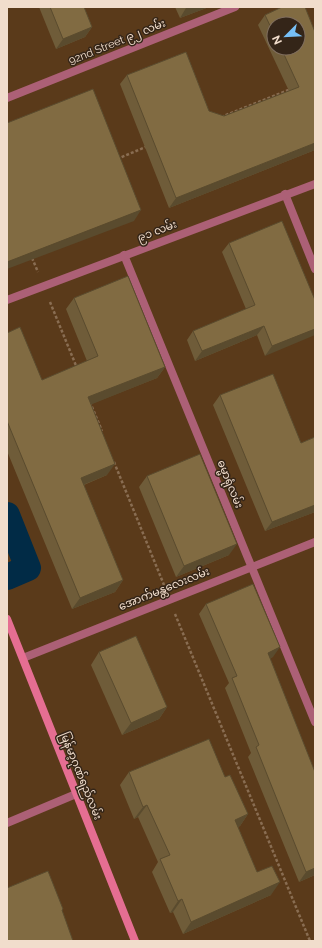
<svg xmlns="http://www.w3.org/2000/svg" width="322" height="948" font-family="Raleway,'Noto Sans Myanmar',sans-serif">
<rect width="100%" height="100%" fill="#5a3a1a"/>
<g fill="none" stroke-linecap="round" stroke-linejoin="round">
<!-- canal -->
<path stroke="#012b46" stroke-width="26" d="M7 515 28 568 7 577"/>
<!-- path -->
<g stroke="#896d52" stroke-width="2.5" stroke-dasharray="3 2" stroke-linecap="butt">
<path d="M221 117 291 89"/>
<path d="M117 159 148 146"/>
<path d="M32 258 38 272"/>
<path d="M50 302 77 368"/>
<path d="M90 402 102 431"/>
<path d="M114 462 164 585"/>
<path d="M175 614 310 941"/>
</g>
<!-- street -->
<g stroke="#ac6076" stroke-width="8">
<path d="M7 98 235 7"/>
<path d="M285 194 315 269"/>
<path d="M124 255 315 722"/>
<path d="M7 300 315 184"/>
<path d="M23 658 315 542"/>
<path d="M7 823 76 794"/>
</g>
<!-- secondary -->
<path stroke="#e56e92" stroke-width="8" d="M7 619 135 941"/>
</g>
<!-- wall -->
<g fill="#6f5c39" fill-rule="evenodd">
<path d="M39 7H84L92 27 85 37 56 49Z"/>
<path d="M175 7H209L180 18Z"/>
<path d="M282 7H305L315 32V150L169 208 120 84 127 75 186 52 209 111 224 116 289 91 258 25 265 15ZM274 24H298V48H274Z"/>
<path d="M229 243 315 300 265 356 257 335 195 361 187 340 193 331 246 309 222 252Z"/>
<path d="M74 298 165 367 157 378 91 404 107 475 84 485 123 580 115 592 72 609 7 451V333L42 380 87 361 66 309Z"/>
<path d="M220 395 301 443 315 437V512L265 531 213 405Z"/>
<path d="M147 476 229 555 176 577 139 487Z"/>
<path d="M206 604 273 657 270 658 315 772V875L299 882 248 757 251 753 225 688 229 683 199 614Z"/>
<path d="M99 652 167 707 159 719 122 735 91 665Z"/>
<path d="M129 772 225 777 248 814 240 826 238 827 257 872 271 895 183 934 173 912 170 913 152 872 158 862 138 817 134 819 120 785Z"/>
</g>
<!-- shaded-wall -->
<g fill="#5a4b2e">
<path d="M190 7H209L180 18 186 8Z"/>
<path d="M92 27 85 37 56 49 63 39Z"/>
<path d="M315 143V150L169 208 176 198Z"/>
<path d="M141 210 134 221 7 269V262Z"/>
<path d="M264 326 257 335 195 361 202 351Z"/>
<path d="M315 329V335L265 356 272 346Z"/>
<path d="M165 367 157 378 80 409 88 397Z"/>
<path d="M115 464 107 475 73 489 81 478Z"/>
<path d="M315 505V512L265 531 272 522Z"/>
<path d="M237 544 229 555 176 577 184 566Z"/>
<path d="M123 580 115 592 72 609 80 598Z"/>
<path d="M280 647 273 657 261 663 268 653Z"/>
<path d="M167 707 159 719 122 735 131 723Z"/>
<path d="M147 805 138 817 134 819 143 807Z"/>
<path d="M248 814 240 826 227 832 235 820Z"/>
<path d="M315 868V875L299 882 306 872Z"/>
<path d="M280 882 271 895 183 934 191 922Z"/>
<path d="M182 899 173 912 170 913 178 901Z"/>
</g>
<!-- building -->
<g fill="#816b42" stroke="#5a4b2e">
<path d="M50 7H84L92 27 63 39Z"/>
<path d="M282 7H305L315 32V143L176 198 127 75 186 52 209 111 224 116 299 87 281 48H298V24H274V34L265 15Z"/>
<path d="M93 89 141 210 7 262V123Z"/>
<path d="M282 221 315 300V329L272 346 264 326 202 351 193 331 255 305 229 243Z"/>
<path d="M128 276 165 367 88 397 115 464 81 478 123 580 80 598 7 421V333L20 327 42 380 98 356 74 298Z"/>
<path d="M273 374 301 443 315 437V505L272 522 220 395Z"/>
<path d="M200 454 237 544 184 566 147 476Z"/>
<path d="M253 584 280 647 268 653 315 772V868L306 872 256 747 259 745 232 678 237 676 206 604Z"/>
<path d="M136 636 167 707 131 723 99 652Z"/>
<path d="M209 739 225 777 230 775 248 814 235 820 257 872 272 866 280 882 191 922 182 899 178 901 160 859 170 855 147 805 143 807 129 772Z"/>
<path d="M48 871 63 909 62 910 73 941H7V888Z"/>
</g>
<g text-anchor="middle" dominant-baseline="central" stroke-width="3" stroke-linejoin="round" paint-order="stroke">
<!-- street labels -->
<g font-size="11" fill="#f1ddcc" stroke="#342518">
<text transform="translate(117 42) rotate(-22)">92nd Street ၉၂ လမ်း</text>
<text transform="translate(157 231) rotate(-21)">၉၁ လမ်း</text>
<text transform="translate(230 484) rotate(68)">ဓမ္မာရုံလမ်း</text>
<text transform="translate(164 589) rotate(-22)">အောက်မန္တလေးလမ်း</text>
<text transform="translate(81 776) rotate(68)">မြန်မာ့ဂုဏ်ရည်လမ်း</text>
</g>
</g>
<!-- border -->
<rect width="322" height="948" fill="none" stroke="#f1ddcc" stroke-width="16"/>
<!-- north arrow -->
<g transform="translate(286 36) rotate(246)"><circle r="19" fill="#342518" stroke="#806f60"/>
<path d="M0-3L7 15L0 10L-7 15Z" fill="#77c0f7"/>
<text y="-6" font-size="11" font-weight="bold" text-anchor="middle" fill="#f1ddcc">N</text>
</g>
</svg>
